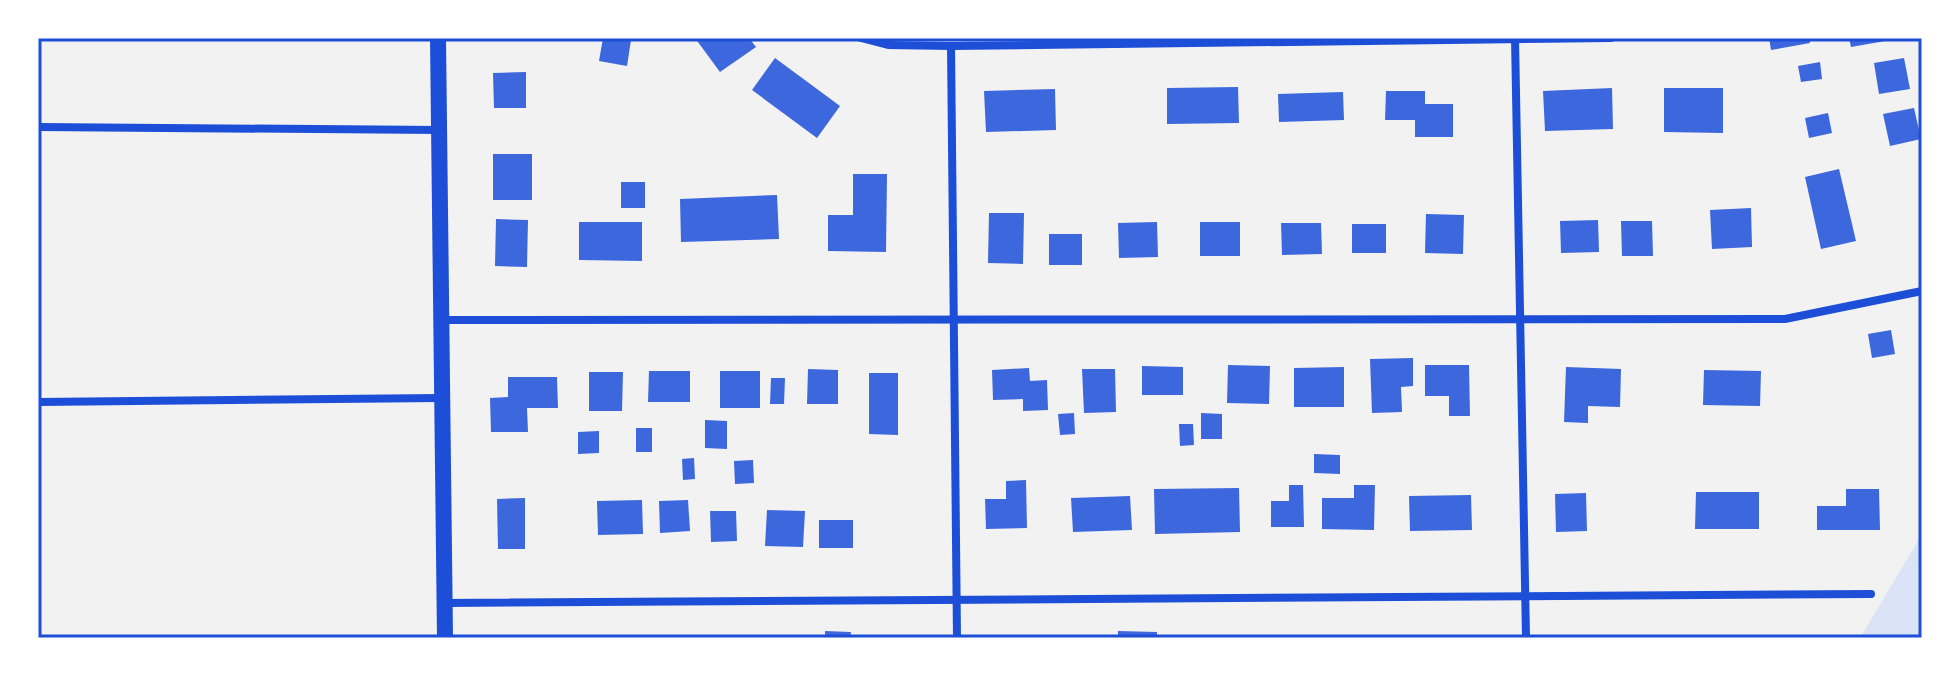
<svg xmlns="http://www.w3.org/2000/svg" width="1960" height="676" font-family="'Times New Roman',serif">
<rect width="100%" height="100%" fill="#f2f2f2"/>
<!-- green -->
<path fill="#dbe4f7" d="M1922 534V638H1860Z"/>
<!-- building -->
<g fill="#3d67dc">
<path d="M603 38 631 40 627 66 599 61Z"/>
<path d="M695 38H749L756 47 720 72Z"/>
<path d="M1769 38H1809L1810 43 1771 50Z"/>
<path d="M1849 38H1891V40L1851 47Z"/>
<path d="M775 58 840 106 817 138 752 90Z"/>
<path d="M1904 58 1910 89 1879 94 1874 63Z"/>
<path d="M1820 62 1822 79 1801 82 1798 66Z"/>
<path d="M526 72V108H494L493 73Z"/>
<path d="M1238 87 1239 123 1167 124V88Z"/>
<path d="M1612 88 1613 129 1545 131 1543 91Z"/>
<path d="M1664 88H1723V133L1664 132Z"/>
<path d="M1055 89 1056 130 986 132 984 91Z"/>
<path d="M1386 91H1425V104H1453V137H1415V120H1385Z"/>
<path d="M1343 92 1344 120 1279 122 1278 94Z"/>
<path d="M1914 108 1921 139 1890 146 1883 114Z"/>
<path d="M1828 113 1832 133 1809 138 1805 118Z"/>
<rect x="493" y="154" width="39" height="46"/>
<path d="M1839 169 1856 241 1821 249 1805 177Z"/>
<path d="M853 174H887L886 252 828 251V215H853Z"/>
<rect x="621" y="182" width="24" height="26"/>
<path d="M777 195 779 239 681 242 680 199Z"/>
<path d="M1751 208 1752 247 1712 249 1710 210Z"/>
<path d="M989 213H1024L1023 264 988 263Z"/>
<path d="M1426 214 1464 215 1463 254 1425 253Z"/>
<path d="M496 219 528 220 527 267 495 266Z"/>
<path d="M1598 220 1599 252 1561 253 1560 221Z"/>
<path d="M1621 221H1652L1653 256H1622Z"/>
<path d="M579 222H642V261L579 260Z"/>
<path d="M1157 222 1158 257 1119 258 1118 223Z"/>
<rect x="1200" y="222" width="40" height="34"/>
<path d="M1281 223H1321L1322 254 1282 255Z"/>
<rect x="1352" y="224" width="34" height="29"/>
<rect x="1049" y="234" width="33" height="31"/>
<path d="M1891 330 1895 354 1872 358 1868 334Z"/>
<path d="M1413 358V386L1401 387 1402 412 1372 413 1370 359Z"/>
<path d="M1228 365 1270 366 1269 404 1227 403Z"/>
<path d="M1425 365H1469L1470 416H1449V396H1425Z"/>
<path d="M1142 366 1183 367V395H1142Z"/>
<path d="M1344 367V407H1294V368Z"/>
<path d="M1566 367 1621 369 1620 407 1588 406V423L1564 422Z"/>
<path d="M1029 368 1030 381 1047 380 1048 410 1023 411V399L993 400 992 370Z"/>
<path d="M808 369 838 370V404H807Z"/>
<path d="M1082 369H1115L1116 412 1084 413Z"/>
<path d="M1704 370 1761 371 1760 406 1703 405Z"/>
<path d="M649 371H690V402H648Z"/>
<rect x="720" y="371" width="40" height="37"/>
<path d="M589 372H623L622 411H589Z"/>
<path d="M869 373H898V435L869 434Z"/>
<path d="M508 377H557L558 408H527L528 432H491L490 398 508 397Z"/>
<path d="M771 378H785L784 404H770Z"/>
<path d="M1074 413 1075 434 1060 435 1058 414Z"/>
<path d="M1201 413 1222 414V439H1201Z"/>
<path d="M705 420 727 421V449L705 448Z"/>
<path d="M1179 424H1193L1194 445 1180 446Z"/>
<rect x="636" y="428" width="16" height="24"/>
<path d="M599 431V453L578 454V432Z"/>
<path d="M1314 454 1340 455V474L1314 473Z"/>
<path d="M694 458 695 479 683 480 682 459Z"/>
<path d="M753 460 754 483 735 484 734 461Z"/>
<path d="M1026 480 1027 528 986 529 985 499H1006V481Z"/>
<path d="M1289 485H1303L1304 527H1271V501H1289Z"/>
<path d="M1354 485H1375L1374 530 1322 529V498H1354Z"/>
<path d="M1239 488 1240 532 1155 534 1154 489Z"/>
<path d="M1846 489H1879L1880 530H1817V506H1846Z"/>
<path d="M1696 492H1759V529H1695Z"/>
<path d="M1586 493 1587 531 1556 532 1555 494Z"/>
<path d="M1471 495 1472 530 1410 531 1409 496Z"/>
<path d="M1130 496 1132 530 1073 532 1071 498Z"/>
<path d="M525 498V549H498L497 499Z"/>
<path d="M642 500 643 534 598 535 597 501Z"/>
<path d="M688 500 690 531 660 533 659 501Z"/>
<path d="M767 510 805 511 803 547 765 546Z"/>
<path d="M710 511H736L737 541 711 542Z"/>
<rect x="819" y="520" width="34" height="28"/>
<path d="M825 631 851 632 850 638H825Z"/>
<path d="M1118 631 1157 632V638H1118Z"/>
</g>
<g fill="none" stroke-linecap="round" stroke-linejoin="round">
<!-- minor -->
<g stroke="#1d4ed8" stroke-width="8">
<path d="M861 38 888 45 951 46 1611 38"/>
<path d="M1515 38 1526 638"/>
<path d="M951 46 957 638"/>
<path d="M38 127 439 130"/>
<path d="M442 320 1785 319 1922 291"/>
<path d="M38 402 440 398"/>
<path d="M445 603 1871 594"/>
</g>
<!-- primary -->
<path stroke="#1d4ed8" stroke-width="16" d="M438 38 445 638"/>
</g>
<!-- border -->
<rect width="1960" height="676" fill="none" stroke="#ffffff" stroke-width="80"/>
<rect x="40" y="40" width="1880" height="596" fill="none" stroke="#1d4ed8" stroke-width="3"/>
</svg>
